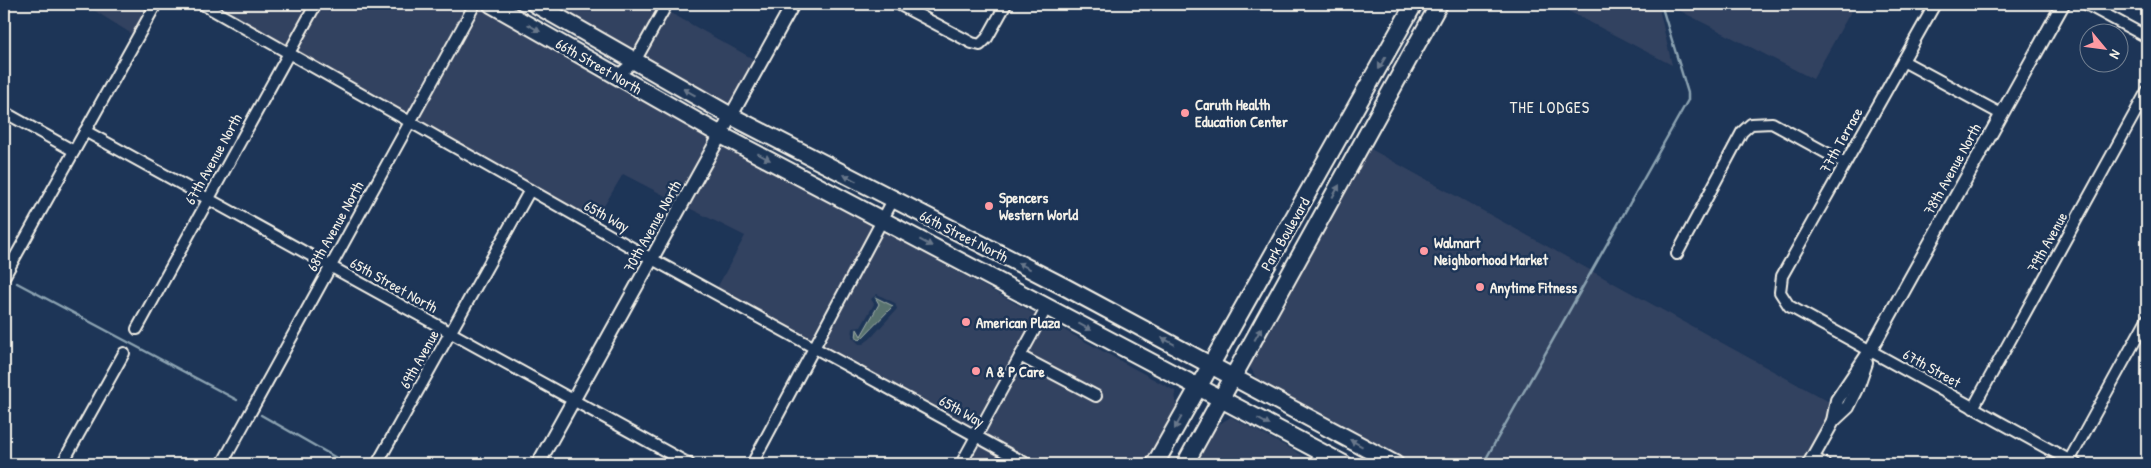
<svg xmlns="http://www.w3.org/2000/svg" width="2151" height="468" font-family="'Patrick Hand',sans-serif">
<rect width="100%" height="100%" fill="#1d3557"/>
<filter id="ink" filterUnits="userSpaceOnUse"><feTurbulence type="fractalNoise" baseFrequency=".02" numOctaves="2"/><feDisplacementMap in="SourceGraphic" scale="10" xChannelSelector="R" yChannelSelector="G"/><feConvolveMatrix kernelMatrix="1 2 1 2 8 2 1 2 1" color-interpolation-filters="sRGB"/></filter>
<g filter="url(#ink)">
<!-- built -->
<g fill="#334260" fill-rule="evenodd">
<path d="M84 4H147L132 34Z"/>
<path d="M212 4H310L286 46Z"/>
<path d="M322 4H469L408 115 296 52Z"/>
<path d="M544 4H655L660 6 633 54Z"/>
<path d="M1555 4H1658L1672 65Z"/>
<path d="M1667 4H1827L1835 9 1838 4H1855L1813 79Z"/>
<path d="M479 8 713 137 677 202 623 174 595 221 417 120Z"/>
<path d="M669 12 755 60 729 107 642 59Z"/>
<path d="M723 142 874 225 812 340 717 288 745 236 687 207Z"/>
<path d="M1367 147 1831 403 1828 419 1803 464H1405L1260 385 1248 363Z"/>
<path d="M883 231 1037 315 974 430 822 345ZM877 294 895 303 897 309 871 338 863 344H859L852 337 853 328 861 327 874 304 871 299Z"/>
<path d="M1046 320 1175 391 1177 412 1148 464H1037L983 435 1023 362 1099 402 1103 394 1027 354Z"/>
<path d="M1231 417 1319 464H1195L1216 426Z"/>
<path d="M978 443 1017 464H967Z"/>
</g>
<!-- green -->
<path fill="#58726e" stroke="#a6b2ab" d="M875 297 893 306 860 340 856 338 857 329 861 336 879 304Z"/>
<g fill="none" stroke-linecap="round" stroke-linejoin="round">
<!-- stream -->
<g stroke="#8ba2b1" stroke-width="2.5">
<path d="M17 283 237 400"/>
<path d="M261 415 347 464"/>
<path d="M1483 464 1688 100V93L1661 4"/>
</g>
<defs>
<g id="minor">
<path d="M202 4 652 259 1027 464"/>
<path d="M898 4 972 43 980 45 987 38 1006 4"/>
<path d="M1935 4 1782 276 1780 292 1789 306 2076 464"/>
<path d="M2086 4 2147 37"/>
<path d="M1903 61 2001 114"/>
<path d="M617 76 635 61 667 4"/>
<path d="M4 112 74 151"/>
<path d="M85 131 689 464"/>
<path d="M1677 254 1742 132 1751 124 1772 123 1845 163"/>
<path d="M4 277 156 4"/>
<path d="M137 329 316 4"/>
<path d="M1020 356 1096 396"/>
<path d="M1973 408 2147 91"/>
<path d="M1813 458 1825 464"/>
<path d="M2069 461 2147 319"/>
<path d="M62 464 124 353"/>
<path d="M222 464 475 4"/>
<path d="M377 464 530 190"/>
<path d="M752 464 893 200"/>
<path d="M961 464 1047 307"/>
</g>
<g id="tertiary">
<path d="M1833 421 1837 400 1870 351 2063 4"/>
<path d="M538 464 793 4"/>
<path d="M1809 464 1833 421 1848 407 1857 389 1866 363"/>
</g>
<g id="primary">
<path d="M491 4 721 135 1344 464"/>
<path d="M535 4 731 116 1065 287 1395 464"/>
<path d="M1155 464 1414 4"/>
<path d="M1185 464 1439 4"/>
</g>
</defs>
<!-- minor casing -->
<use href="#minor" stroke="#f4f1e8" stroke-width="14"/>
<!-- tertiary casing -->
<use href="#tertiary" stroke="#f4f1e8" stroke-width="16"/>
<!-- primary casing -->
<use href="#primary" stroke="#f4f1e8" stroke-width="20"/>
<!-- minor -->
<use href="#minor" stroke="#1d3557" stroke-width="10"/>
<!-- tertiary -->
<use href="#tertiary" stroke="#1d3557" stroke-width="12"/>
<!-- primary -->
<use href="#primary" stroke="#1d3557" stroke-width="16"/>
</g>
<!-- one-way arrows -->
<defs><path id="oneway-solid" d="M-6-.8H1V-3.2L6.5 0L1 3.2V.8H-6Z" transform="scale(1.25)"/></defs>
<g fill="#68778a">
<use href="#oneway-solid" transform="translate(534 28) rotate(30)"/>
<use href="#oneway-solid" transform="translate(1382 63) rotate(120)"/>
<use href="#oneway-solid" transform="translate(689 92) rotate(-151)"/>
<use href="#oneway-solid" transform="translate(764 157) rotate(28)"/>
<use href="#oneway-solid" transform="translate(850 178) rotate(-152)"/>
<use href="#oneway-solid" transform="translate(1336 191) rotate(-61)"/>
<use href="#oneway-solid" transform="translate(926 243) rotate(28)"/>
<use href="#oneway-solid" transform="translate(1024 266) rotate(-153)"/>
<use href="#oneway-solid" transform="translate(1085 327) rotate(28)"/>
<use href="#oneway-solid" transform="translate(1258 334) rotate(-61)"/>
<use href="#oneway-solid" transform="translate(1168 341) rotate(-152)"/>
<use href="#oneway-solid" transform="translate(1264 422) rotate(28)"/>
<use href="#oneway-solid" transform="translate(1178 423) rotate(119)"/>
<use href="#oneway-solid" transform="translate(1356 443) rotate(-151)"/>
</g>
</g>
<!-- markers -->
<g fill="#ff9aa2" stroke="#1d3557" stroke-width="2">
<circle cx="1185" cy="113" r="5"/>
<circle cx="989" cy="206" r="5"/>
<circle cx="1424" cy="251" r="5"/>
<circle cx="1480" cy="287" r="5"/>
<circle cx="966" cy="322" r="5"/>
<circle cx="976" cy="371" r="5"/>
</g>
<g text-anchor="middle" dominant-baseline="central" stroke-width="5" stroke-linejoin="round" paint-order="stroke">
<!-- street labels -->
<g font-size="15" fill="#f4f1e8" stroke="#1d3557">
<text transform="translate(599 66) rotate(30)">66th Street North</text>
<text transform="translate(1841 140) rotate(-61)">77th Terrace</text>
<text transform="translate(213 159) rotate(-61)">67th Avenue North</text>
<text transform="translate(1952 169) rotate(-61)">78th Avenue North</text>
<text transform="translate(607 216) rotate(29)">65th Way</text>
<text transform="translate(335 226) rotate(-61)">68th Avenue North</text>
<text transform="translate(652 226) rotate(-61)">70th Avenue North</text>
<text transform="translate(1285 234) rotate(-60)">Park Boulevard</text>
<text transform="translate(964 236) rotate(27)">66th Street North</text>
<text transform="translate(2047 242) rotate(-61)">79th Avenue</text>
<text transform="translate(394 285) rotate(29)">65th Street North</text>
<text transform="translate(419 359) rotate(-61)">69th Avenue</text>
<text transform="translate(1932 368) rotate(29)">67th Street</text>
<text transform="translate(962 411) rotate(29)">65th Way</text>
</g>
<!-- poi labels -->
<g font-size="15" font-weight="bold" fill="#f4f1e8" stroke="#1d3557" text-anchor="start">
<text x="1195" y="104">Caruth Health<tspan x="1195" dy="17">Education Center</tspan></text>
<text x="999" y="197">Spencers<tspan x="999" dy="17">Western World</tspan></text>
<text x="1434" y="242">Walmart<tspan x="1434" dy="17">Neighborhood Market</tspan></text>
<text x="1490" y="287">Anytime Fitness</text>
<text x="976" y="322">American Plaza</text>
<text x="986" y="371">A &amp; P Care</text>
</g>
<!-- neighbourhood labels -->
<g font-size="16" letter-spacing="1" fill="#f4f1e8" stroke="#1d3557">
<text x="1550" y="107">THE LODGES</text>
</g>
</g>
<!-- margin -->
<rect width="2151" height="468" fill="none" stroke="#1d3557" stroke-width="20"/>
<rect x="10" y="10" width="2131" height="448" fill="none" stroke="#f4f1e8" stroke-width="2" filter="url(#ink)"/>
<!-- north arrow -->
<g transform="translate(2104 48) rotate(119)"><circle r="24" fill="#1d3557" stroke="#738091"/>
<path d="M0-4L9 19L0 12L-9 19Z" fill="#ff9aa2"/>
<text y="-8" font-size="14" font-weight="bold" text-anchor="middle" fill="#f4f1e8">N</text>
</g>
</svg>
